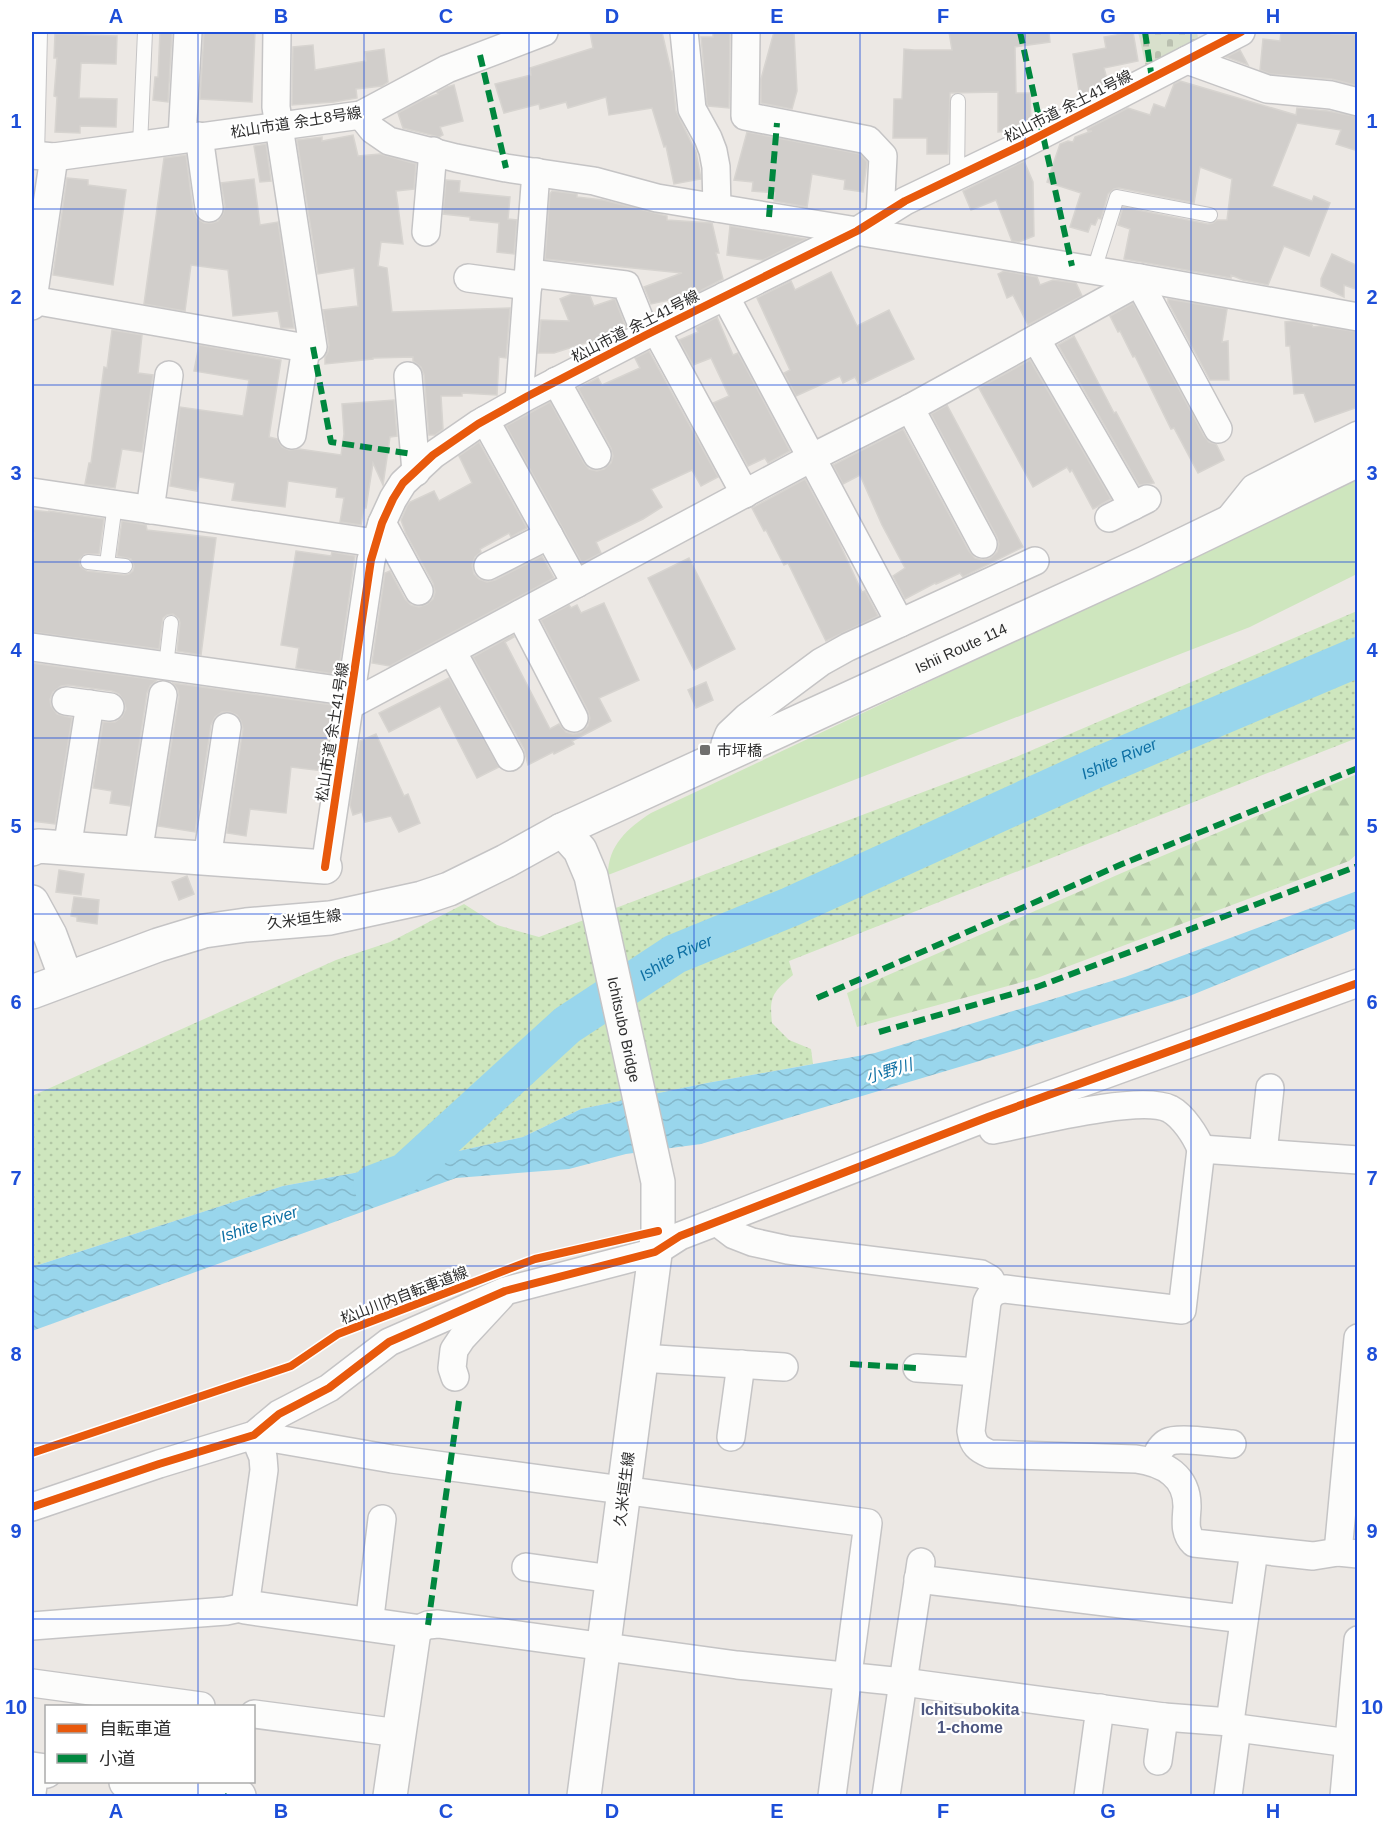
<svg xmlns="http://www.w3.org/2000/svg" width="1389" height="1828" font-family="Helvetica,'Noto Sans JP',sans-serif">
<defs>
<pattern id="grass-dots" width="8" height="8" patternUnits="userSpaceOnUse" patternTransform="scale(1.5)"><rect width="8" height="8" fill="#cee6be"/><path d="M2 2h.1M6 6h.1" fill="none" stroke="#b1c6a4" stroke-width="1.8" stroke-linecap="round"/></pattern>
<pattern id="forest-firs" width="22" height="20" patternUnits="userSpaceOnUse" patternTransform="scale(1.5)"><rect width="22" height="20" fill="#cee6be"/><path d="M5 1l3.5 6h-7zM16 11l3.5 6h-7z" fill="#b1c6a4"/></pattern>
<pattern id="cemetery-stones" width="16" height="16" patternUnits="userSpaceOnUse" patternTransform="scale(1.5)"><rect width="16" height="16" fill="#d8e0cc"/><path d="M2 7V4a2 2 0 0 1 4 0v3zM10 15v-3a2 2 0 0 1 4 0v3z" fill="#bac0b0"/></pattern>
<pattern id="water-waves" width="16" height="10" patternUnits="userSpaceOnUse" patternTransform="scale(1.5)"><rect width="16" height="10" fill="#99d6ec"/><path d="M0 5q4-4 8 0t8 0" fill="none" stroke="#84b8cb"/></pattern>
</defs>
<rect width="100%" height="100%" fill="#ece8e4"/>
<!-- grass -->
<path fill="url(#grass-dots)" d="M1357 611V738L789 961 793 975C773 992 769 996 772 1023L789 1040 811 1049 813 1064 707 1083 581 1109 523 1137 376 1169 283 1186 32 1267V1096L336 960 390 942 464 904 497 925 539 937 1016 757Z"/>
<!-- forest -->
<path fill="url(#forest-firs)" d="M1357 774V854L1349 861 1037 978 857 1027 847 993 1124 872Z"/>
<!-- cemetery -->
<path fill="url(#cemetery-stones)" d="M1138 32H1197L1199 44 1147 71Z"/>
<!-- park -->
<path fill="#cee6be" d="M1357 477V574L1250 627 608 875C608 845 628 828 651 813L1043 628Z"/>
<!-- water -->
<path fill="url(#water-waves)" d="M1357 891V928L1187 997 1023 1048 701 1144 626 1154 569 1169 456 1178 32 1331V1267L283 1186 376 1169 523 1137 581 1109 707 1083 875 1053 1125 977Z"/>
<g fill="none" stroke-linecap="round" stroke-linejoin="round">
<!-- river -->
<path stroke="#99d6ec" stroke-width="40" id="s1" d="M373 1185 405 1173 567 1025 675 954 790 907 1098 767 1358 657"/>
</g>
<!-- building -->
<g fill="#d1cecb" stroke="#d7d4d0" stroke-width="1.5">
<path d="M160 32H172L168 102 153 100 155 77H158Z"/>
<path d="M204 32H255L252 102 200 99Z"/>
<path d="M590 32H662L671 71H672L676 111 696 152 701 179 674 184 666 146 664 147 652 108 609 115 606 97 568 108 566 102 540 109 539 104 504 113 495 84 531 75 530 68 593 48Z"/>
<path d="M713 32H730L729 108 708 106 707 104 701 37H713Z"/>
<path d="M774 32H794L797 91 792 109 761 103V79Z"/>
<path d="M949 32H1049L1050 42 1015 47 1016 93H1030L1031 123 1014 131 998 132V92L950 93 948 154H927V138H893L894 99H902L904 49 914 50H952Z"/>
<path d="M1133 32 1138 61 1104 68 1108 83 1080 97 1073 54 1106 48 1104 37Z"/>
<path d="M1281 32H1331V34L1358 35V86L1332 79 1270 74 1260 70 1263 39 1280 41Z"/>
<path d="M55 34 117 36 116 64 81 63 79 98 117 99 116 127 80 126V133L55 132 57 97 54 96 57 58H54Z"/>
<path d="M313 45 315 70 366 61 365 52 384 49 388 82 382 86 356 89 357 98 334 102 292 105 293 47Z"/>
<path d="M1240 50 1248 65 1226 57Z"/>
<path d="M1180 81 1296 115 1297 108 1328 111 1358 117V151L1336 144 1341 130 1297 123 1272 186 1312 201 1314 196 1330 203 1309 256 1284 246 1268 285 1243 280 1231 275V278L1124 259 1130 229 1118 225 1123 207 1208 224 1213 223 1217 220H1227L1232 179 1200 167 1194 203 1119 188 1114 189 1108 194 1101 219 1098 218 1095 225 1091 224 1088 232 1070 227 1081 193 1047 182 1060 144 1068 141 1073 142 1075 137 1092 131H1088L1087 129 1128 108 1150 115 1154 104 1165 108 1174 84Z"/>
<path d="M454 85 463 121 440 127 443 135 439 137 403 128 398 113 424 99 438 94 437 92 447 87Z"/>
<path d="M747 132 860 154 867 162 863 192 844 189 845 180 812 174 807 207 774 201 775 193 752 191 753 182 734 180Z"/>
<path d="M353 135 358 156 380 154 416 164 414 189 396 191 403 244 381 242 378 266 387 268 392 312 510 308 506 358 499 357 497 395 462 393V396H441L443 429 435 435H429L424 375 421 367 413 361V357L373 358V359L325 364V357L328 352 329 345 323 310 358 306 354 268 318 274 297 140 322 137V141Z"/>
<path d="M266 144 271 181 260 182 254 146Z"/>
<path d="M186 155 193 210 197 218 204 223H212L218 221 223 214 225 206 221 183 254 179 260 225 278 222 294 328H281L278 311 233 316 228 270 191 265 185 311 144 304 164 158Z"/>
<path d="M1024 161 1033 182 1034 236 1019 242 1012 241 996 200 971 210 963 191Z"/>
<path d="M67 178 88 180V185L126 190 113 285 53 275Z"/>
<path d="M446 180 460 181 459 192 510 197 508 219 517 220 514 254 497 252 499 223 470 220V217L443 214Z"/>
<path d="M552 191 577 194V197L603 200 667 216V220L712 223 719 253H716L723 279 692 295 651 304 644 287 682 273 545 259 550 194Z"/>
<path d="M730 226 806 239 763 260 727 255Z"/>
<path d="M1332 254 1358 266V290L1344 285V297L1321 286V279Z"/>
<path d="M1004 271 1037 277 1040 285 1053 280 1076 283 1082 296 1028 325 1013 295 1007 298 998 274Z"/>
<path d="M831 272 857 326 889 310 914 359 859 385 855 377 843 383 840 376 796 396 784 373 790 370 757 298 791 281 795 290Z"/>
<path d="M572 294 590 296 594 306 615 299 626 328 590 346 588 342 554 353H538L541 320 569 321 560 299Z"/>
<path d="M1168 299 1227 309 1222 342 1228 341 1229 380H1210L1168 302Z"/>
<path d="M1133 303 1204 436 1209 442 1216 444 1224 460 1198 473 1174 428 1171 429 1135 356 1133 357 1120 331 1118 332 1110 316Z"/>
<path d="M717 317 733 355 738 353 790 451 768 463 765 458 748 466 713 403 729 396 711 358 693 365 679 340 698 332 696 328Z"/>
<path d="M1293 321 1312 325 1313 327 1320 326 1358 332V407L1315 422 1304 393 1294 394 1290 346H1286L1285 322Z"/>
<path d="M112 330 142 335 138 373 153 375 142 452 122 449 115 488 85 484 89 463H91L104 367 107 368Z"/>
<path d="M1074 336 1114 413 1116 412 1154 483 1139 485 1058 345Z"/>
<path d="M199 345 281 360 269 437 277 439 282 447 289 450 299 449 341 455 344 434 342 404 394 400 397 436 390 437 383 485 373 463 366 508H364L361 525 340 522 344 498 336 497 337 488 288 481 285 507 232 500 235 483 199 477 197 491 170 486 180 407 243 416 249 380 194 371Z"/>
<path d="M649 351 718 477 701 486 692 470 651 489 662 507 643 519 596 542 601 553 582 563 506 426 550 402 584 463 589 469 597 471 604 469 611 463 613 456 611 448 578 388 598 378 602 385 640 368 635 358Z"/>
<path d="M1030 360 1111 499 1093 509 1072 470 1070 472 1067 467 1033 487 979 388Z"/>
<path d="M947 405 1023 547 963 577 960 573 936 584 935 583 905 599 893 576 905 568 882 525 860 475 843 484 833 465 903 429 969 551 975 558 982 560 990 558 997 552 999 544 997 537 931 414Z"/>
<path d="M479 442 527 528 511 537 509 533 480 549 481 552 475 557 472 565 474 574 479 579 487 582 495 580 542 556 554 578 390 666 372 663 385 573 390 571 405 599 411 605 419 607 427 604 433 599 435 592 433 583 406 534 401 520 407 506 410 502 434 491 439 501 472 483 459 456Z"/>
<path d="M805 479 837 538 862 592 865 591 878 616 826 641 788 563 784 565 766 530 764 531 752 508Z"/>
<path d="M32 510 49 512V511L104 519 99 554H85L79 560 80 566 87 571 124 575 129 574 133 571 134 566 131 559 117 556 122 521 146 525 147 530 216 538 201 655 177 651 180 623 179 619 173 614 167 615 163 618 159 649 32 632V556L34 533H32Z"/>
<path d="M296 551 331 556 332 552 355 556 339 668 335 667 334 674 296 668 299 648 281 645Z"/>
<path d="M689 558 735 649 694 670 648 578Z"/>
<path d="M604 603 639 680 599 698 611 721 572 741 574 744 554 754 553 752 528 765 524 749 473 657 513 635 514 637 505 642 550 729 559 724 566 732 573 734 581 732 588 726 590 718 588 711 541 620 569 605 571 608 577 605 581 613Z"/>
<path d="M32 663 157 680 150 686 147 693 130 806 110 803 112 791 93 788 103 722H115L122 717 126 709 124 701 119 694 112 691 68 685 61 686 53 692 50 699 51 706 57 714 72 718 55 824 32 821Z"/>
<path d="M449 678 499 767 477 778 440 706 389 732 379 713Z"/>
<path d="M706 682 713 700 696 708 688 690Z"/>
<path d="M173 683 333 705 323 771 291 767 286 813 250 809 246 836 227 833 243 729 241 721 237 715 230 712H222L215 717 211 725 195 832 158 826 179 697 178 690Z"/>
<path d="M376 734 404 796 408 794 420 823 399 832 391 816 365 822 362 812 353 815 350 805 360 741Z"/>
<path d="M59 870 84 874 81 895 56 892Z"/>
<path d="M187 876 194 894 179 900 172 882Z"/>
<path d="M74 897 99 900 97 924 77 921V917L71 916Z"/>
</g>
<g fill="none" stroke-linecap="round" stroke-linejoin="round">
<defs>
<g id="lane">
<path d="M140 145 145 32"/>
<path d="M37 155 40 32"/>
<path d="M957 176 958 101"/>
<path d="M1094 270 1117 197 1210 215"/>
<path d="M88 562 125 566"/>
<path d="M107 564 115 504"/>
<path d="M166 666 171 623"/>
</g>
<g id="street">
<path d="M277 32 276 107 313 347 306 348"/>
<path d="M684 32 692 109 708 138 713 151 716 167 717 208"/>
<path d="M746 32 745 116 868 140 883 156 880 216"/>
<path d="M1187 60 1267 89 1331 95 1358 102"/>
<path d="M361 115 373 130 389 141 456 158 506 168 594 181 657 198 1140 278 1358 317"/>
<path d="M199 136 209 208"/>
<path d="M182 138 188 32"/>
<path d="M32 155 54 157 361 115 447 69 544 32"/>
<path d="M426 232 433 151"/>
<path d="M529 273 626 285 646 335"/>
<path d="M468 278 528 286"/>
<path d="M1139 282 1218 429"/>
<path d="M725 296 900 623"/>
<path d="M32 300 306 348 292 435"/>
<path d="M32 306 54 157"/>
<path d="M656 330 745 494"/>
<path d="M1036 339 1133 506"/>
<path d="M408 376 416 472"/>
<path d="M556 381 597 455"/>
<path d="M519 400 536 172"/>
<path d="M910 408 983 544"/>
<path d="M485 420 576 584"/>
<path d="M32 492 375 543"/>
<path d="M150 510 169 375"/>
<path d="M1109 518 1147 499"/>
<path d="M382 523 419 591"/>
<path d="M1226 523 1254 488 1358 435"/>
<path d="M488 566 549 535"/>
<path d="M520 614 574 718"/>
<path d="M32 647 352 692"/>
<path d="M452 651 510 757"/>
<path d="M66 701 110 707"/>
<path d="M350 705 811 458 910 408 1139 282 1140 278"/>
<path d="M725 756V744L729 734 747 717 821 662 848 647 1035 561"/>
<path d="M67 849 90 704"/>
<path d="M138 854 163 695"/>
<path d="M207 859 227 727"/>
<path d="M325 867 371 560 382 523 393 499 403 483 433 455 478 424 528 396 646 335 857 231 905 201 1022 145 1241 32"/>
<path d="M993 1130C1029 1123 1140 1094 1170 1109 1183 1116 1196 1136 1201 1149"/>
<path d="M1263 1153 1270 1088"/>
<path d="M1358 1160 1201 1149 1182 1310 1005 1289C995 1290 991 1293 987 1302L971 1431C973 1445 978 1449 990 1454L1136 1459C1164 1463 1188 1476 1187 1508 1186 1522 1184 1533 1194 1543L1313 1556 1338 1552 1358 1554"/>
<path d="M717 1222 734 1235 752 1242 788 1250 981 1274 990 1279 996 1290"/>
<path d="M641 1358 784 1367"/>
<path d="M917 1368 978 1372"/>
<path d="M455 1377 452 1368 454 1350 462 1338 501 1296"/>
<path d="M731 1437 741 1364"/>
<path d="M1153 1462C1157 1455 1160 1446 1168 1442 1178 1437 1219 1443 1232 1444"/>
<path d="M32 1507 159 1464 254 1435 279 1414 329 1388 389 1342 505 1291 655 1252 680 1236 988 1117 1358 983"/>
<path d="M1338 1552 1358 1338"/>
<path d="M526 1567 612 1579"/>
<path d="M918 1579 1244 1619"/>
<path d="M369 1625 382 1519"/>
<path d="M32 1626 226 1611 245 1607 264 1470 263 1457 254 1435 392 1459 868 1523 832 1796"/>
<path d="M414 1631 428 1625 438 1624 737 1665 903 1682 1164 1717 1230 1722 1237 1728 1349 1743"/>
<path d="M32 1683 201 1706"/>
<path d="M254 1714 399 1733"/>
<path d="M1230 1722 1254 1550"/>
<path d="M1158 1761 1164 1717"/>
<path d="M32 1793 35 1769"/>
<path d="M886 1796 921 1562"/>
<path d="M1088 1796 1100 1708"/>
<path d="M1228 1796 1237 1728"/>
<path d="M1344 1796 1358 1640"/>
</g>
<g id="secondary">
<path id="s2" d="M562 830 580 850 591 876 658 1182V1231L584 1796"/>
<path d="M32 849 38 846 325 867"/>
<path d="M32 902 50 935 66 978"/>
<path id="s3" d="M32 992 158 945 204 931 246 925 330 918 422 898 449 889 506 861 562 830 1145 563 1358 460"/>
<path d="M245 1607 414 1631 390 1796"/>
<path d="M32 1769 46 1771"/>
<path d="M126 1782 239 1796"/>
</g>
</defs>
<!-- lane casing -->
<use href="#lane" stroke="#c5c4c5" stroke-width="16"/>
<!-- street casing -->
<use href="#street" stroke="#c5c4c5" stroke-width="30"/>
<!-- secondary casing -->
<use href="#secondary" stroke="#c5c4c5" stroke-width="36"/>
<!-- lane -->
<use href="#lane" stroke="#fcfcfb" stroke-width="14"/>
<!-- street -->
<use href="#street" stroke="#fcfcfb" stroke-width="27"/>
<!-- secondary -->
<use href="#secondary" stroke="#fcfcfb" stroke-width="33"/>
<!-- quiet -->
<g stroke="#00873e" stroke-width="6" stroke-dasharray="12 6" stroke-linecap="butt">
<path d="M1020 32 1072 266"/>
<path d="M1145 32 1152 79"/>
<path d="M480 55 506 168"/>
<path d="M769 217 777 123"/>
<path d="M313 347 331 442 413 454"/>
<path d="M817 998 1122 864 1358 768"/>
<path d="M879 1032 1037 987 1358 866"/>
<path d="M850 1364 917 1368"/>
<path d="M428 1625 459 1401"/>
<path d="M227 1796 228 1795"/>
</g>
<defs>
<g id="cycleway">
<path d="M325 867 371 560 382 523 393 499 403 483 433 455 478 424 528 396 646 335 857 231 905 201 1022 145 1241 32"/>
<path d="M32 1453 291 1366 338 1334 535 1259 658 1231"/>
<path d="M32 1507 159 1464 254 1435 279 1414 329 1388 389 1342 505 1291 655 1252 680 1236 988 1117 1358 983"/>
</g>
</defs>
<!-- cycleway casing -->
<use href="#cycleway" stroke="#fff" stroke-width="11"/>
<!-- cycleway -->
<use href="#cycleway" stroke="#e8590c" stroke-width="8"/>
</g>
<!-- grid -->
<path fill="none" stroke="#1d4ed8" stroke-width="1.5" stroke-opacity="0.55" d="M198 32V1706M364 32V1796M529 32V1796M694 32V1796M860 32V1796M1025 32V1796M1191 32V1796M32 209H1358M32 385H1358M32 562H1358M32 738H1358M32 914H1358M32 1090H1358M32 1266H1358M32 1443H1358M32 1619H1358M198 1782V1796"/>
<!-- markers -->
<rect fill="#706f6e" stroke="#fff" stroke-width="2" x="699" y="744" width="12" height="12" rx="3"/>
<g text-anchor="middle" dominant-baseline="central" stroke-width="4.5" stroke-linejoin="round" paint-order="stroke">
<!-- street labels -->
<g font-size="15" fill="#2e2e2e" stroke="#fff">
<text transform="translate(1068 106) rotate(-27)">松山市道 余土41号線</text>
<text transform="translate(296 122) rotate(-9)">松山市道 余土8号線</text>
<text transform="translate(635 326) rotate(-27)">松山市道 余土41号線</text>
<text stroke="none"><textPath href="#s3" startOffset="998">Ishii Route 114</textPath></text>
<text transform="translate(332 732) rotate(-81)">松山市道 余土41号線</text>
<text transform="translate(304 919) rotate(-7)">久米垣生線</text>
<text stroke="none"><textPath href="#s2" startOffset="212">Ichitsubo Bridge</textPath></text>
<text transform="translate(404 1295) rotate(-21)">松山川内自転車道線</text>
<text transform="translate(624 1489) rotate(-83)">久米垣生線</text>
</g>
<!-- poi labels -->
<g font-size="15" fill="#2e2e2e" stroke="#fff" text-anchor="start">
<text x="717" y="750">市坪橋</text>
</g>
<!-- water labels -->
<g font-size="16" font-style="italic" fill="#0d6fa3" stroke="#fff">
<text stroke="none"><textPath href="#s1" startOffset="868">Ishite River</textPath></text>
<text stroke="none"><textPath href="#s1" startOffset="382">Ishite River</textPath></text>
<text transform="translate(889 1071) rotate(-17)">小野川</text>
<text transform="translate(259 1224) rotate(-19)">Ishite River</text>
</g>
<!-- neighbourhood labels -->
<g font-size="16" font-weight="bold" fill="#4d5680" stroke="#fff">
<text x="970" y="1709">Ichitsubokita<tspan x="970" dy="18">1-chome</tspan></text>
</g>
</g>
<!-- border -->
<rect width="1389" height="1828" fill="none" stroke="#ffffff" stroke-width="66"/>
<!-- legend -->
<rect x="45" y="1705" width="210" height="78" fill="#ffffff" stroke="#ababab" stroke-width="1.5"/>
<rect x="57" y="1724" width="30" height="9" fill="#e8590c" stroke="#ababab" stroke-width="1.5"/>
<text x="99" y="1735" font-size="18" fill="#2e2e2e">自転車道</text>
<rect x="57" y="1754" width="30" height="9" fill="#00873e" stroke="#ababab" stroke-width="1.5"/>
<text x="99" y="1765" font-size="18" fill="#2e2e2e">小道</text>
<rect x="33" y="33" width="1323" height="1762" fill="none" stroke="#1d4ed8" stroke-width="2"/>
<g font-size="20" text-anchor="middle" font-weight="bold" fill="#1d4ed8">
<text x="116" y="23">A</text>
<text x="281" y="23">B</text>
<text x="446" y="23">C</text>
<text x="612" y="23">D</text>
<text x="777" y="23">E</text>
<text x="943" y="23">F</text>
<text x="1108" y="23">G</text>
<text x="1273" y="23">H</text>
<text x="16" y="128">1</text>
<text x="1372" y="128">1</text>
<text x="16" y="304">2</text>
<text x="1372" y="304">2</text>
<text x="16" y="480">3</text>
<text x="1372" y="480">3</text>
<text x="16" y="657">4</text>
<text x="1372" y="657">4</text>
<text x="16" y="833">5</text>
<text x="1372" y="833">5</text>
<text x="16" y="1009">6</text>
<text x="1372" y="1009">6</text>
<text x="16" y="1185">7</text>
<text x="1372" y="1185">7</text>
<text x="16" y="1361">8</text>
<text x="1372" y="1361">8</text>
<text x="16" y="1538">9</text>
<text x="1372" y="1538">9</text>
<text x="16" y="1714">10</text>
<text x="1372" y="1714">10</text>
<text x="116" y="1818">A</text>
<text x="281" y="1818">B</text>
<text x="446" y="1818">C</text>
<text x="612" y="1818">D</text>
<text x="777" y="1818">E</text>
<text x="943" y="1818">F</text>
<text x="1108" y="1818">G</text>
<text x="1273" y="1818">H</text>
</g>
</svg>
